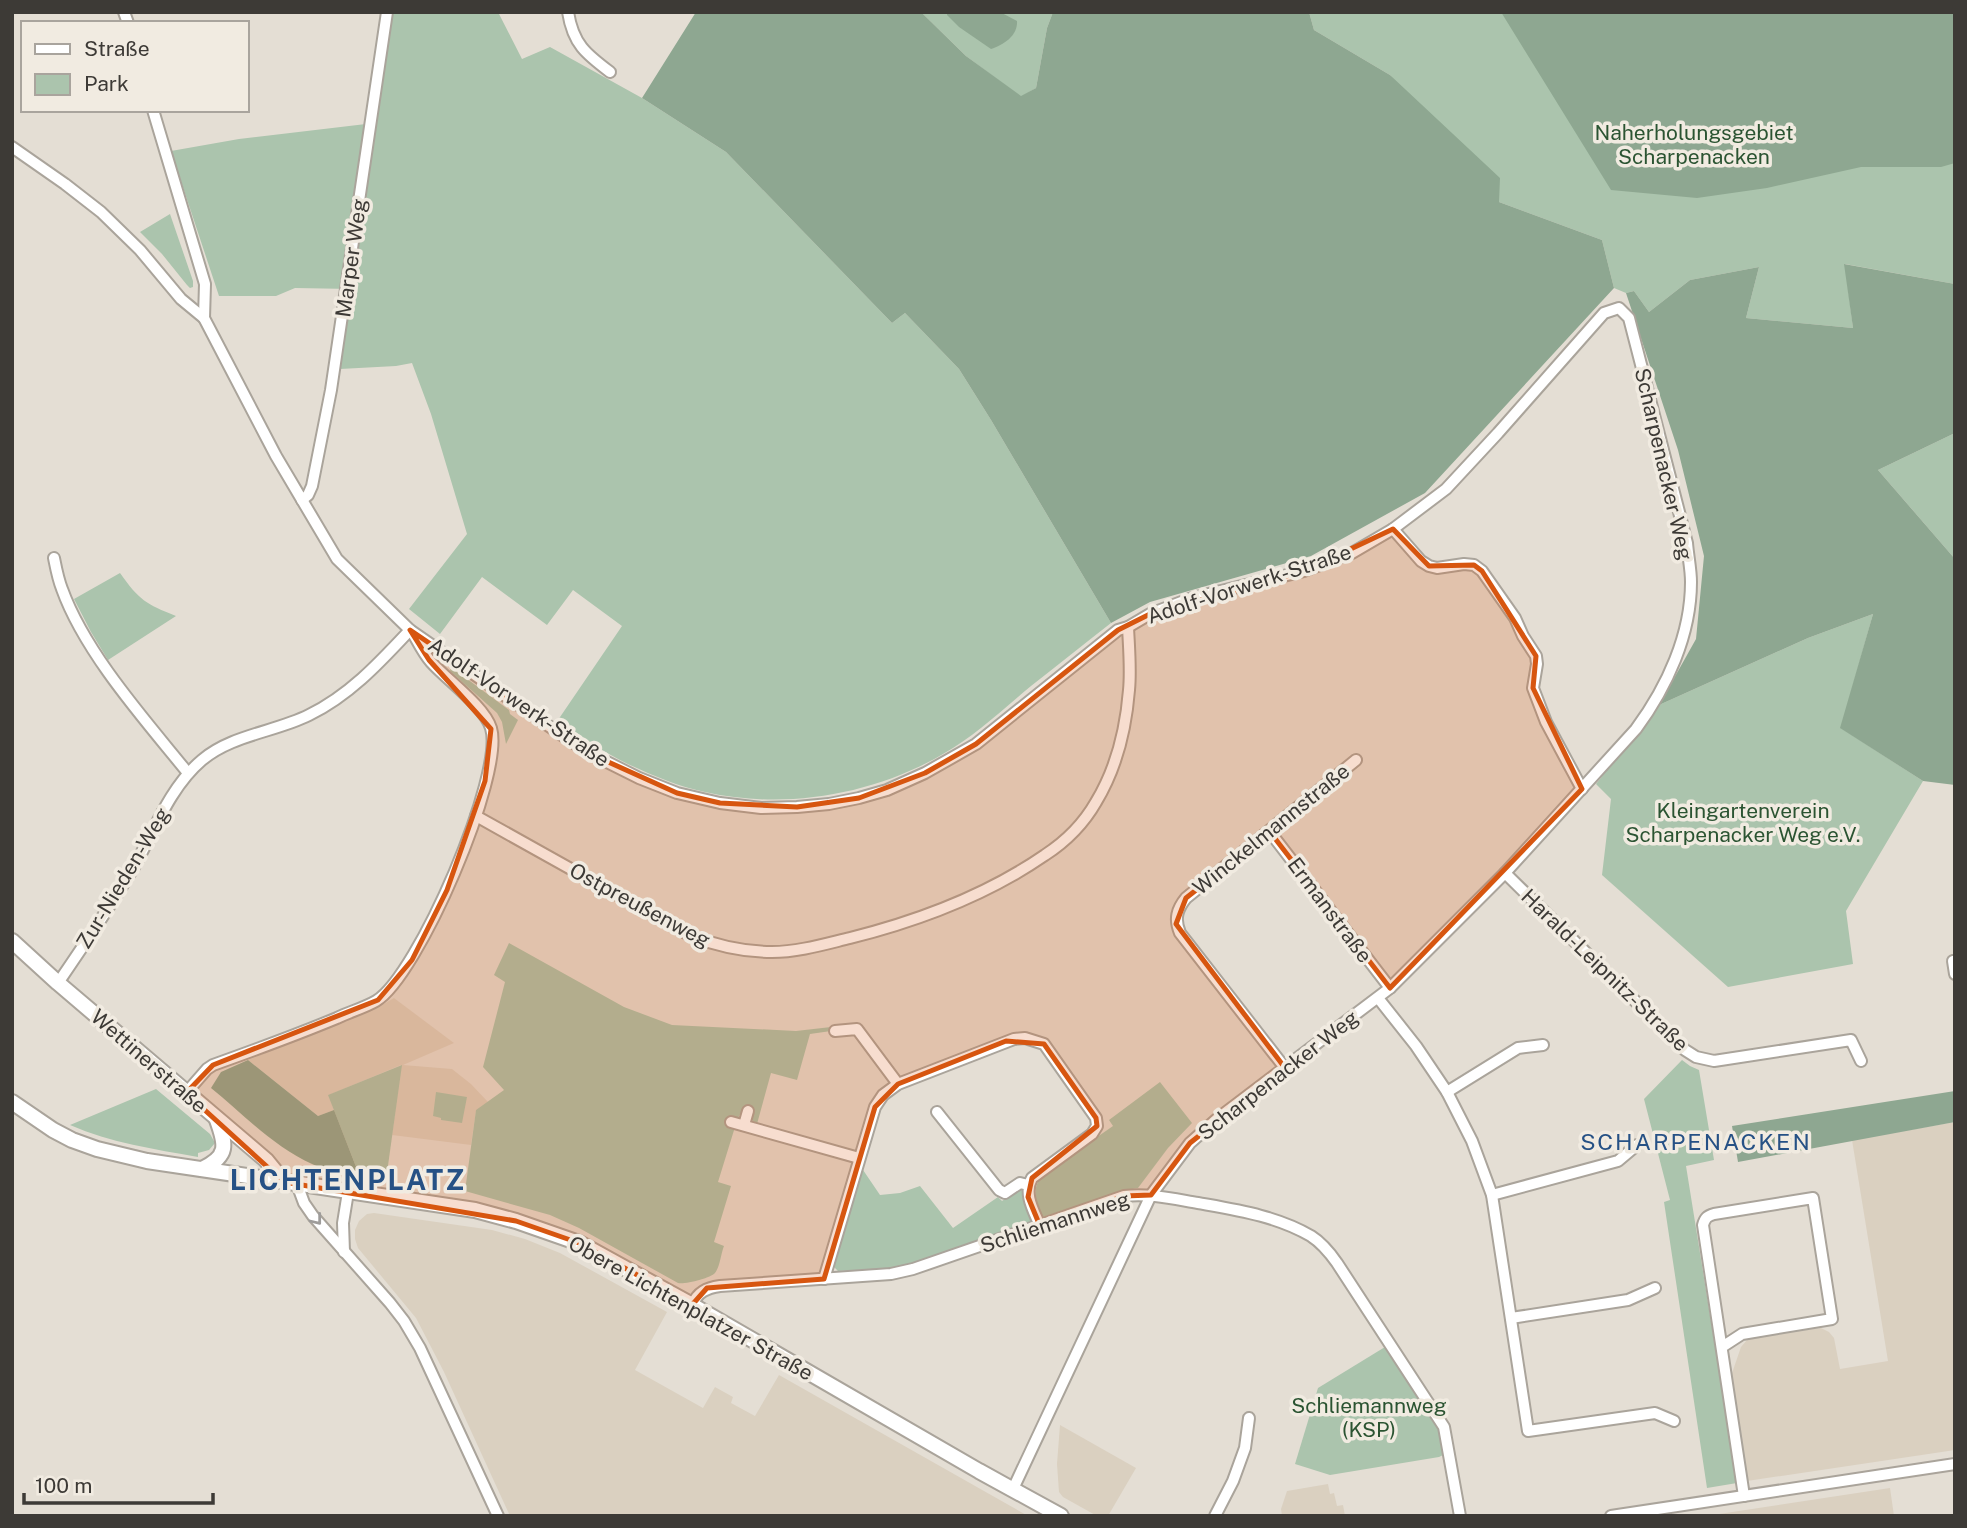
<svg xmlns="http://www.w3.org/2000/svg" width="1967" height="1528" font-family="'Public Sans',sans-serif">
<rect width="100%" height="100%" fill="#e4ded4"/>
<!-- built -->
<g fill="#dad0c0">
<path d="M394 998 454 1043 403 1065 452 1069 471 1084 488 1102 476 1111 471 1145 392 1135 401 1065 329 1095 334 1110 318 1116 248 1060 382 1005Z"/>
<path d="M1955 1122V1450L1747 1481 1731 1376 1741 1347 1747 1340 1753 1337 1821 1328 1829 1332 1834 1338 1840 1369 1888 1361 1852 1140Z"/>
<path d="M374 1213 492 1230 525 1239 560 1253 667 1312 635 1370 703 1408 715 1387 733 1397 731 1403 755 1416 779 1375 1028 1516H510L444 1372 416 1318 358 1248 355 1239V1230L359 1221 367 1214Z"/>
<path d="M1060 1425 1136 1468 1108 1516H1097L1063 1497 1059 1492 1057 1464Z"/>
<path d="M1328 1484 1330 1494 1334 1493 1337 1506 1343 1505 1345 1516H1282L1281 1509 1287 1491Z"/>
<path d="M1890 1488 1894 1516H1706Z"/>
</g>
<!-- green -->
<g fill="#abc4ad">
<path d="M384 12H498L522 59 550 47 642 98 726 152 892 323 905 313 959 369 991 420 1111 623C1084 644 1058 665 1031 686 1002 710 975 736 943 754 873 795 784 810 705 792 680 787 654 776 630 765 604 753 581 736 558 720L622 626 573 590 547 625 482 577 440 634 409 609 467 534 431 414 412 363 396 366 340 369 352 289 295 288 276 296H219L171 151 239 139 366 124Z"/>
<path d="M921 12H1053L1047 28 1036 88 1021 97 966 56Z"/>
<path d="M1309 12H1955V284L1845 264 1853 328 1746 318 1759 267 1690 280 1649 312 1634 291 1626 293 1614 288 1602 240 1499 202 1390 75 1314 30Z"/>
<path d="M170 214 193 281V287L190 288 187 285 162 254 140 232Z"/>
<path d="M1955 433V559L1878 470Z"/>
<path d="M120 573C139 600 146 604 176 616L108 660 91 632 74 599Z"/>
<path d="M1873 614 1841 728 1923 781 1846 911 1853 964 1728 987 1602 875 1611 799 1596 784 1659 705 1808 638Z"/>
<path d="M451 667 509 710 510 714 518 720 506 744 502 722 497 713 450 671Z"/>
<path d="M509 943 624 1007 672 1025 796 1031 831 1027V1031L810 1034 797 1080 771 1073 757 1124 752 1120 753 1108 745 1105 738 1118 728 1116 726 1125 735 1127 718 1182 731 1186 714 1242 724 1246C721 1253 720 1267 715 1273 711 1278 684 1285 678 1283L579 1228 550 1215 465 1191 476 1110 504 1090 483 1067 505 982 494 975Z"/>
<path d="M1682 1060 1690 1066 1699 1070 1714 1160 1686 1166 1737 1483 1707 1488 1664 1202 1670 1200 1644 1099Z"/>
<path d="M402 1065 386 1180 360 1177 328 1095Z"/>
<path d="M1160 1082 1192 1123 1168 1148 1138 1188 1121 1191 1043 1217C1036 1201 1030 1188 1044 1174L1113 1126 1109 1120Z"/>
<path d="M156 1089 210 1134 215 1143 209 1150 198 1153V1157C154 1149 111 1143 70 1125Z"/>
<path d="M436 1092 467 1097 462 1123 441 1120V1118L433 1116Z"/>
<path d="M861 1167 880 1195 900 1193 920 1186 953 1228 998 1197 1002 1201 1021 1188 1032 1222 923 1259C904 1273 862 1270 838 1271L833 1266Z"/>
<path d="M1385 1347 1438 1426 1445 1454 1439 1457 1330 1475 1295 1464 1318 1388Z"/>
</g>
<!-- forest -->
<g fill="#8ea791">
<path d="M696 12H921L966 56 1021 96 1036 88 1047 28 1053 12H1309L1314 30 1390 75 1500 178 1499 202 1602 240 1614 288 1425 493 1311 556 1150 602 1111 623 991 420 959 369 905 313 892 323 726 152 642 98Z"/>
<path d="M947 12H1000L1017 21C1018 36 1003 45 991 49L959 27 947 15Z"/>
<path d="M1501 12H1955V163L1941 167H1861L1767 188 1697 198 1611 190Z"/>
<path d="M1844 264 1955 284V433L1878 470 1955 559V785L1923 781 1840 728 1873 614 1808 638 1659 705 1696 639 1704 556 1678 450 1626 293 1634 291 1649 312 1690 280 1759 267 1746 318 1853 328Z"/>
<path d="M248 1060 318 1116 334 1110 360 1177C344 1173 327 1171 312 1164 274 1147 243 1114 211 1088L221 1072Z"/>
<path d="M1955 1091V1122L1738 1162 1732 1126Z"/>
</g>
<g fill="none" stroke-linecap="round" stroke-linejoin="round">
<defs>
<g id="street">
<path d="M124 12 128 23"/>
<path d="M568 12C573 44 586 54 610 72"/>
<path d="M153 110 205 284 204 318 276 456 337 559 410 630 569 740 595 756 639 778 677 793 720 803 761 808 797 807 829 804 859 798 887 790 925 773 976 744 1118 630 1128 627 1150 614 1192 598 1304 571 1352 553 1393 529 1446 489 1498 433 1604 313 1619 308 1629 318 1687 543C1688 556 1691 569 1691 582 1691 635 1667 687 1636 729L1505 873 1390 988 1217 1119 1190 1143 1151 1195 1013 1489"/>
<path d="M12 147 65 184 101 212 140 250 181 299 204 318"/>
<path d="M302 500 308 495 312 486 331 390 387 12"/>
<path d="M1393 529 1421 561 1429 566 1437 568 1464 564 1474 565 1482 571 1515 618 1523 636 1536 656 1537 664 1533 688 1546 722 1582 789"/>
<path d="M54 558C56 568 58 579 62 589 85 653 145 720 188 773"/>
<path d="M476 816 689 935C717 946 742 952 772 952 798 952 825 944 850 938 918 921 987 895 1045 855 1065 842 1084 823 1096 802 1116 769 1126 728 1129 690 1131 670 1129 648 1128 627"/>
<path d="M1270 832 1390 988"/>
<path d="M1505 873 1685 1050 1696 1057 1714 1061 1851 1040 1861 1061"/>
<path d="M1953 961 1955 974"/>
<path d="M58 983C84 945 110 907 134 867 154 831 170 787 202 760 231 735 275 732 309 715 350 695 380 662 410 630"/>
<path d="M1378 998 1416 1046 1447 1092 1472 1141 1492 1195 1528 1431 1655 1413 1674 1421"/>
<path d="M835 1031 857 1029 898 1084"/>
<path d="M1285 1068 1180 933C1174 919 1177 909 1186 898L1356 760"/>
<path d="M1447 1092 1518 1048 1543 1045"/>
<path d="M186 1093 207 1069 213 1065C255 1050 296 1035 337 1018 349 1012 364 1008 376 1001 418 976 505 774 491 728 484 706 447 680 431 662 424 654 419 644 414 635"/>
<path d="M937 1112 999 1190 1005 1193 1020 1183 1028 1185"/>
<path d="M731 1122 859 1158"/>
<path d="M744 1125 748 1111"/>
<path d="M297 1184 304 1203 313 1216 390 1303 404 1321 420 1348 498 1516"/>
<path d="M1492 1195 1618 1161 1637 1145"/>
<path d="M344 1252 343 1223 348 1192"/>
<path d="M824 1279 875 1107 883 1095 898 1084 1014 1039 1025 1038 1044 1044 1096 1118 1097 1126 1092 1134 1032 1178C1023 1194 1034 1211 1040 1226"/>
<path d="M692 1305C698 1292 706 1288 720 1286L891 1274 913 1269 1124 1196C1149 1193 1174 1199 1198 1203 1237 1210 1277 1216 1311 1236 1322 1243 1330 1253 1337 1263L1444 1427 1460 1516"/>
<path d="M1511 1318 1628 1300 1655 1288"/>
<path d="M1722 1347 1742 1334 1832 1319 1813 1198 1714 1214C1707 1216 1705 1218 1703 1225L1744 1496"/>
<path d="M1215 1516 1233 1481 1245 1448 1249 1418"/>
<path d="M1611 1516 1955 1464"/>
</g>
<g id="secondary">
<path d="M12 941 58 983 266 1160 284 1182"/>
<path d="M12 1102 53 1130 72 1140 97 1149 147 1161 475 1210 516 1221 579 1243 692 1305 979 1471 1061 1516"/>
<path d="M202 1169C229 1156 226 1145 217 1120"/>
</g>
</defs>
<!-- street casing -->
<use href="#street" stroke="#aaa49b" stroke-width="14"/>
<!-- secondary casing -->
<use href="#secondary" stroke="#aaa49b" stroke-width="18"/>
<!-- street -->
<use href="#street" stroke="#fff" stroke-width="10"/>
<!-- secondary -->
<use href="#secondary" stroke="#fff" stroke-width="14"/>
</g>
<!-- one-way arrows -->
<defs><path id="oneway-chevron" d="M-2-3.5L2.5 0L-2 3.5" fill="none" stroke-width="1.6" stroke-linecap="round" stroke-linejoin="round" transform="scale(1.75)"/></defs>
<use stroke="#9e9c9a" href="#oneway-chevron" transform="translate(317 1220) rotate(52)"/>
<!-- marked area -->
<path fill="#d75610" fill-opacity="0.2" stroke="#d75610" stroke-width="5" stroke-linejoin="round" d="M1393 529 1429 566 1474 565 1482 571 1536 656 1533 688 1582 789 1390 988 1270 832 1186 898 1176 924 1285 1068 1190 1143 1151 1195 1124 1196 1040 1226 1028 1197 1032 1178 1097 1126 1096 1118 1044 1044 1006 1041 898 1084 875 1107 824 1279 707 1288 692 1305 579 1243 516 1221 284 1182 186 1093 213 1065 378 1000 412 960 447 890 485 781 491 729 429 660 410 630 595 756 677 793 720 803 797 807 859 798 925 773 976 744 1118 630 1150 614 1304 571Z"/>
<g text-anchor="middle" dominant-baseline="central" stroke-width="7" stroke-linejoin="round" paint-order="stroke">
<!-- park labels -->
<g font-size="21" fill="#2b5432" stroke="#f1ebe1">
<text x="1694" y="132">Naherholungsgebiet<tspan x="1694" dy="24">Scharpenacken</tspan></text>
<text x="1743" y="810">Kleingartenverein<tspan x="1743" dy="24">Scharpenacker Weg e.V.</tspan></text>
<text x="1369" y="1405">Schliemannweg<tspan x="1369" dy="24">(KSP)</tspan></text>
</g>
<!-- street labels -->
<g font-size="21" fill="#3d3a36" stroke="#f1ebe1">
<text transform="translate(351 258) rotate(-82)">Marper Weg</text>
<text transform="translate(1664 464) rotate(77)">Scharpenacker Weg</text>
<text transform="translate(1249 584) rotate(-18)">Adolf-Vorwerk-Straße</text>
<text transform="translate(519 702) rotate(34)">Adolf-Vorwerk-Straße</text>
<text transform="translate(1271 829) rotate(-39)">Winckelmannstraße</text>
<text transform="translate(123 878) rotate(-59)">Zur-Nieden-Weg</text>
<text transform="translate(640 905) rotate(28)">Ostpreußenweg</text>
<text transform="translate(1330 910) rotate(53)">Ermanstraße</text>
<text transform="translate(1605 970) rotate(44)">Harald-Leipnitz-Straße</text>
<text transform="translate(149 1061) rotate(41)">Wettinerstraße</text>
<text transform="translate(1278 1075) rotate(-38)">Scharpenacker Weg</text>
<text transform="translate(1055 1222) rotate(-18)">Schliemannweg</text>
<text transform="translate(691 1308) rotate(29)">Obere Lichtenplatzer Straße</text>
</g>
<!-- neighbourhood labels -->
<g font-size="23" letter-spacing="2" fill="#265185" stroke="#f1ebe1">
<text x="1696" y="1141">SCHARPENACKEN</text>
</g>
<!-- district labels -->
<g font-size="28" font-weight="bold" letter-spacing="2" fill="#265185" stroke="#f1ebe1">
<text x="348" y="1179">LICHTENPLATZ</text>
</g>
</g>
<!-- border -->
<rect width="1967" height="1528" fill="none" stroke="#3d3a36" stroke-width="28"/>
<!-- legend -->
<rect x="21" y="21" width="228" height="91" fill="#f1ebe1" stroke="#a9a49d" stroke-width="2"/>
<rect x="35" y="44" width="35" height="10" fill="#ffffff" stroke="#a9a49d" stroke-width="2"/>
<text x="84" y="56" font-size="21" fill="#3d3a36">Straße</text>
<rect x="35" y="74" width="35" height="21" fill="#abc4ad" stroke="#a9a49d" stroke-width="2"/>
<text x="84" y="91" font-size="21" fill="#3d3a36">Park</text>
<!-- scale -->
<path d="M24 1493v10h189v-10" fill="none" stroke="#3d3a36" stroke-width="3.5"/>
<text x="35" y="1493" font-size="21" fill="#3d3a36" stroke="#f1ebe1" stroke-width="5" paint-order="stroke">100 m</text>
</svg>
